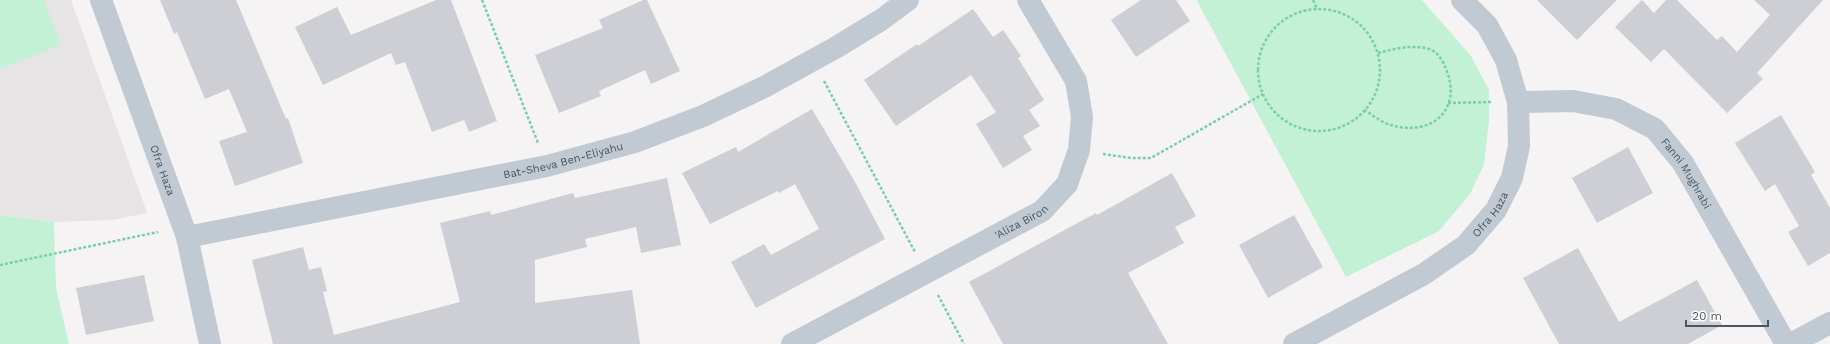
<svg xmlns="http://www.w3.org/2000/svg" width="1830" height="344" font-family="'Work Sans',sans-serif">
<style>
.education{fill:#e6e4e5}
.green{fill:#c3f1d5}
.building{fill:#cdcfd5}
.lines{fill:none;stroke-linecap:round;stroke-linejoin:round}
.path{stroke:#7ad0a6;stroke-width:2.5;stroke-dasharray:3 2;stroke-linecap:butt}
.minor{stroke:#c1cad2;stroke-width:22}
.labels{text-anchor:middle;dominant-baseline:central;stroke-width:3;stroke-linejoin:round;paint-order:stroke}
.street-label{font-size:11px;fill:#4a5661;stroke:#fff}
</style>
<rect width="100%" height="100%" fill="#f5f3f3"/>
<path class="education" d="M0,0H71L147,213L112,220L54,222L0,215Z"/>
<path class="green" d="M0,0H44L61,45L0,69Z
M1198,0H1422L1471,56L1489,90V120L1484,164L1470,194L1439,231L1346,277L1197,1Z
M0,215L54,222L56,288L69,344H0Z"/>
<path class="building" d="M160,0H236L286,119L288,118L303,163L235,186L219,141L247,132L229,89L205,99L177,32L174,34Z
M436,0H451L497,121L469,132L464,120L432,132L405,62L396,65L391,53L323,85L295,27L337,7L351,35Z
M643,0H647L680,71L651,84L645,70L599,91L601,96L559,113L535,55L603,28L599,20Z
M1141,0H1176L1190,21L1136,57L1111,20Z
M1537,0H1617L1577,40Z
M1642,0L1654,13L1666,0H1677L1717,40L1722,36L1737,52L1770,15L1754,0H1823L1757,73L1763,79L1727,113L1664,49L1651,62L1615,27Z
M973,9L993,37L1003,30L1021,56L1018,58L1044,100L1029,110L1040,126L1023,136L1032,150L1003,168L976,124L996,112L971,75L896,126L864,80L917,44L918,46Z
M812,109L855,182L885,239L756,308L731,262L764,244L771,255L819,229L795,184L779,193L778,191L710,224L682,173L736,147L738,152Z
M1781,115L1815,172L1811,175L1830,208V253L1808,266L1788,232L1799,226L1775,184L1765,191L1735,143Z
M1628,147L1653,193L1597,223L1572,178Z
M1172,173L1196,216L1175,227L1184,243L1128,273L1168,344H1003L969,282L1096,213L1097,215Z
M667,178L681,245L641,253L636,227L585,239L587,247L535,260V303L632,290L640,344H273L252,260L303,247L309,270L321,267L327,291L323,292L334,335L460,302L440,223L490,211L491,215L573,193L575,198Z
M1294,215L1323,267L1268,298L1239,245Z
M1578,248L1619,322L1697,280L1722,325L1688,344H1559L1523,278Z
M144,275L154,321L86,335L76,288Z"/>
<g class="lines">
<path class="path" d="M482,0L538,143
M1313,0L1317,9
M1258 70a61 61 0 1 1 122 0a61 61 0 1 1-122 0Z
M824,81L915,252
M1448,103L1492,102
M1364,110C1373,115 1382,123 1391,125C1431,137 1463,110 1446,69C1443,61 1438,52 1429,49C1412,44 1394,49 1378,53
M1103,154L1131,158H1151L1263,94
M0,265L158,232
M938,295L964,344"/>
<g class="minor">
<path id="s1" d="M101,0L187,237L210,344"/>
<path id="s2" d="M1518,102L1573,101L1616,109L1655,129L1683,163L1786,344"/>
<path id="s3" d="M187,237L547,166L635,142L703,116L764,87L835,48L881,20L908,0"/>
<path id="s4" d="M792,344L1042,211L1067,184L1079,150L1082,117L1076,81L1028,0"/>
<path id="s5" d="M1294,344L1424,274L1466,245L1496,210L1512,178L1519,146L1518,102L1506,60L1487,25L1462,0"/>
<path d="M1791,344L1830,323"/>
</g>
</g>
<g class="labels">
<g class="street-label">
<text stroke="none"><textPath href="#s3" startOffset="384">Bat-Sheva Ben-Eliyahu</textPath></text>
<text stroke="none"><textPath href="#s1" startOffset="181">Ofra Haza</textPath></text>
<text stroke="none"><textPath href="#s2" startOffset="197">Fanni Mughrabi</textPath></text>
<text stroke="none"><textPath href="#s5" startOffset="238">Ofra Haza</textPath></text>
<text stroke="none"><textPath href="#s4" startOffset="260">'Aliza Biron</textPath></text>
</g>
</g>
<path d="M1686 320v6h82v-6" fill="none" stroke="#4a5661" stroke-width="2"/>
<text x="1692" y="320" font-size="12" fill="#4a5661" stroke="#ffffff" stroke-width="3" paint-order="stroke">20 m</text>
</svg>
